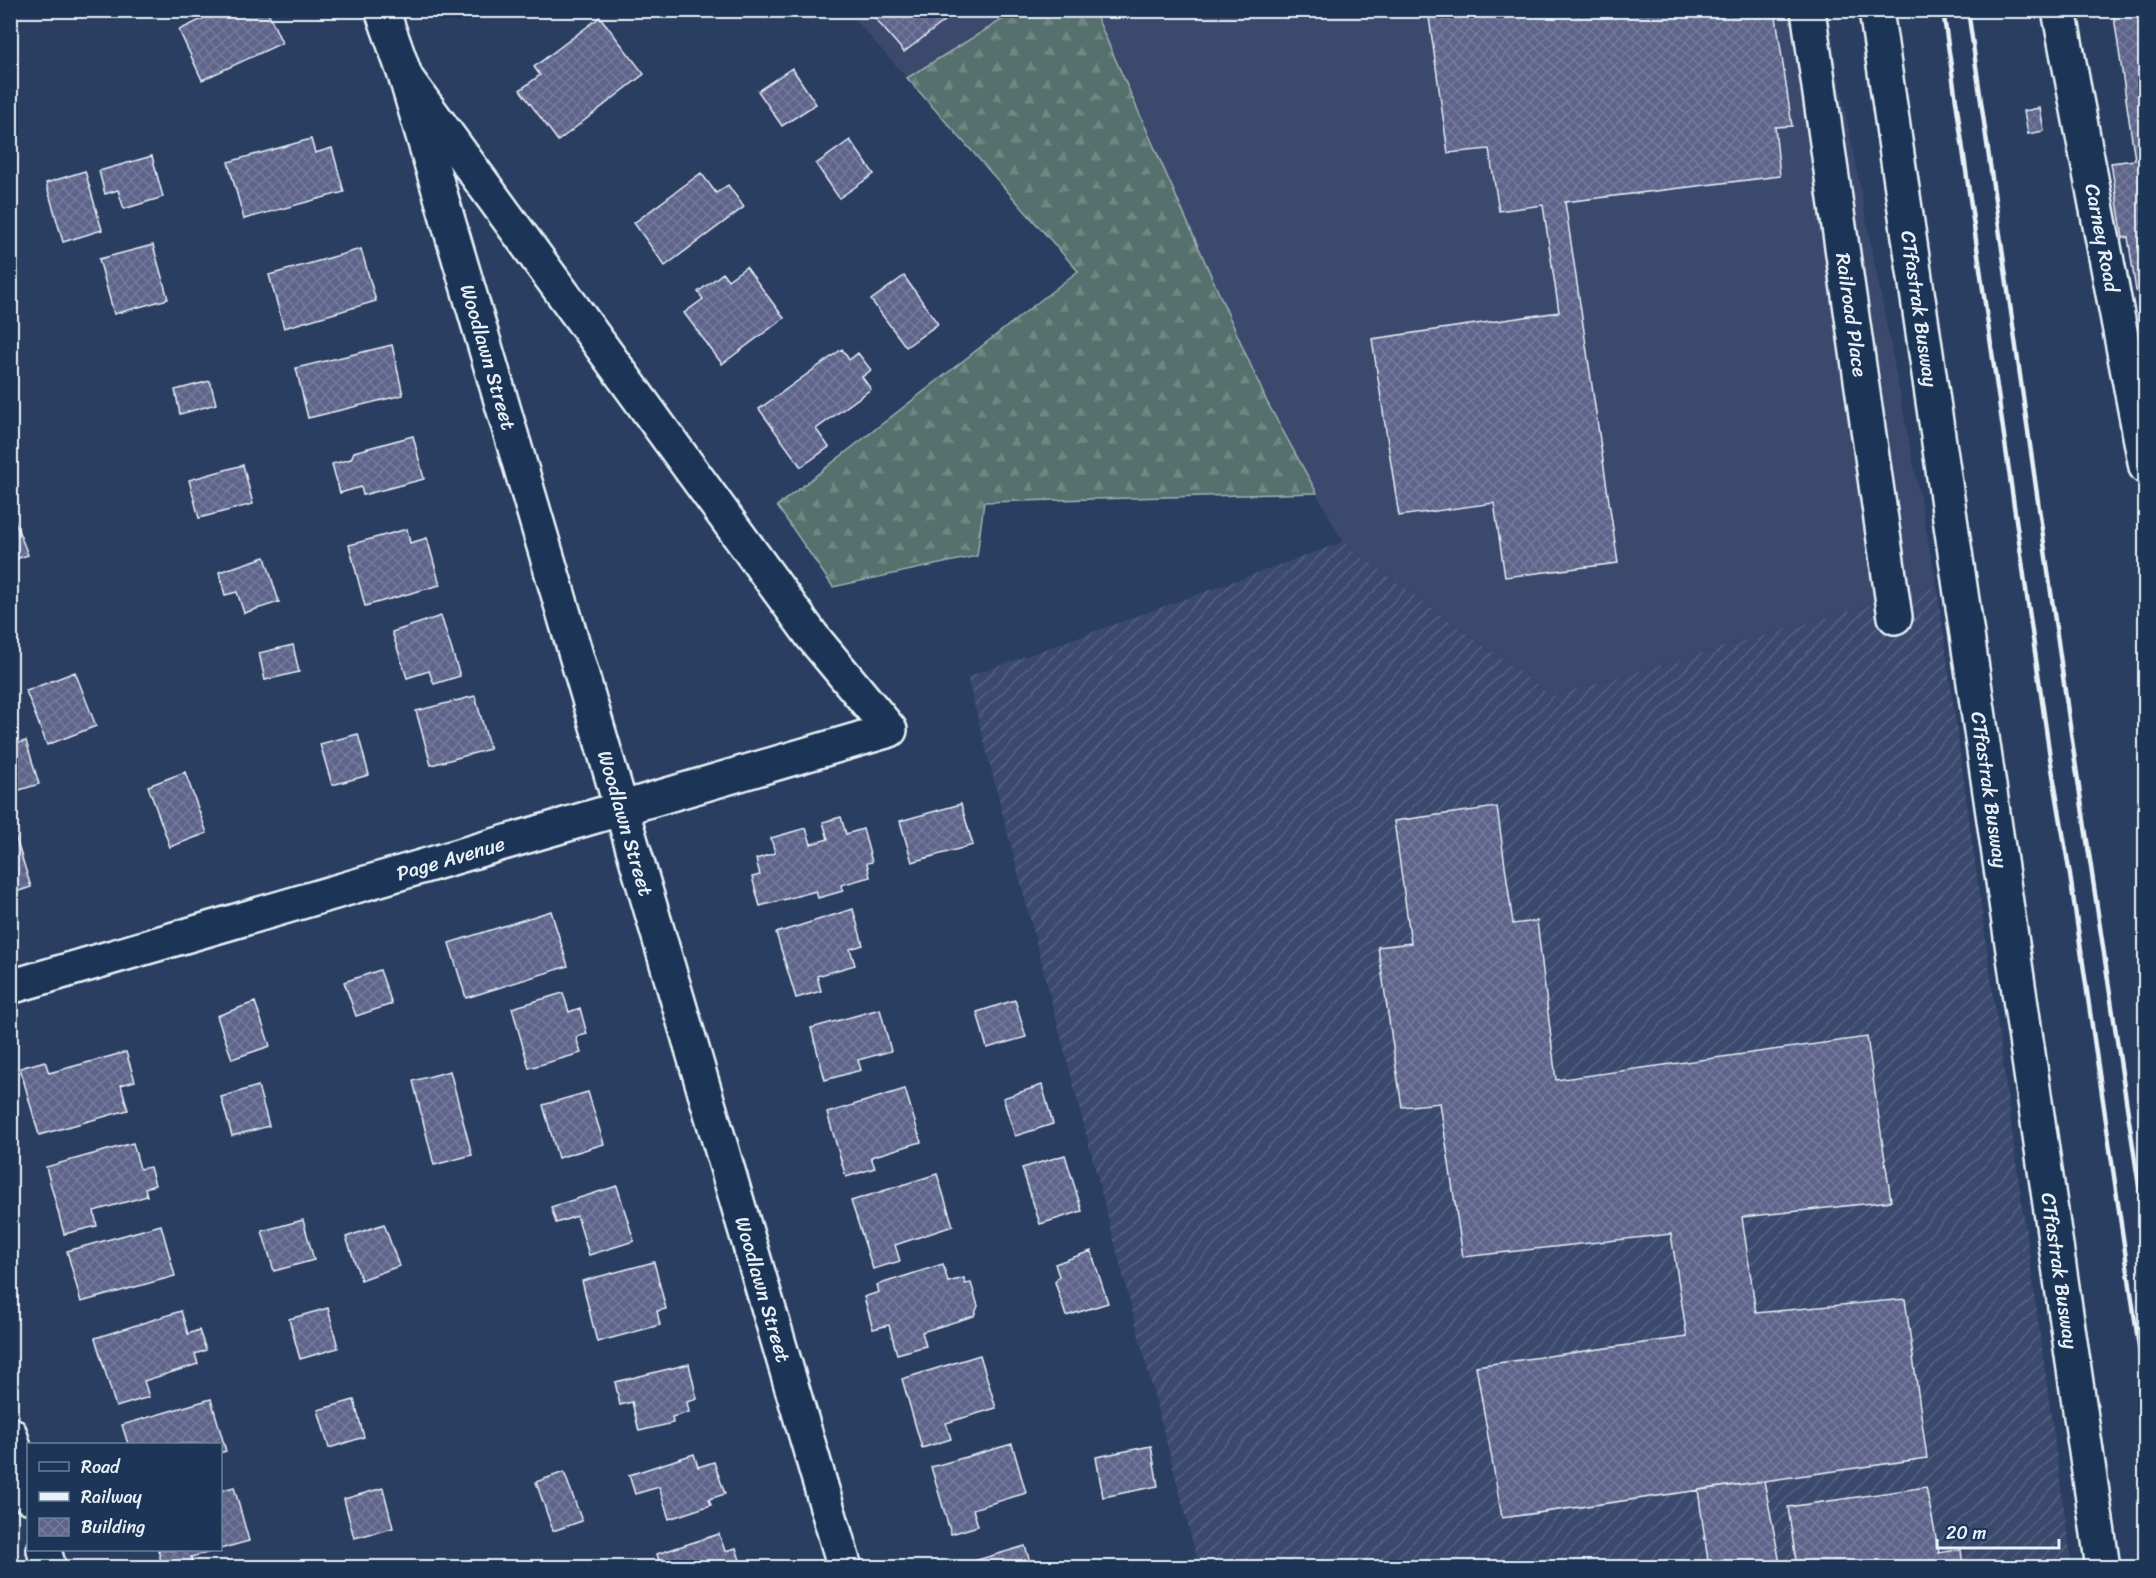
<svg xmlns="http://www.w3.org/2000/svg" width="2156" height="1578" font-family="Sriracha,sans-serif">
<style>
.built{fill:#3a496d}
.industrial{fill:url(#industrial-furrows)}
.forest{fill:url(#forest-firs);stroke:#a0b1b2;stroke-width:1.5}
.building{fill:url(#building-cross-hatch);stroke:#e8f1f8;stroke-width:1.5}
.lines{fill:none;stroke-linecap:round;stroke-linejoin:round}
.minor-casing{stroke:#e8f1f8;stroke-width:38}
.minor{stroke:#1d3557;stroke-width:33}
.rail{stroke:#e8f1f8;stroke-width:4.5}
.labels{text-anchor:middle;dominant-baseline:central;stroke-width:6;stroke-linejoin:round;paint-order:stroke}
.street-label{font-size:20px;fill:#e8f1f8;stroke:#1d3557}
</style>
<defs>
<pattern id="industrial-furrows" width="10" height="10" patternUnits="userSpaceOnUse" patternTransform="scale(1.5)"><rect width="10" height="10" fill="#3a496d"/><path d="M-1 1l2-2M0 10L10 0M9 11l2-2" fill="none" stroke="#566483"/></pattern>
<pattern id="forest-firs" width="22" height="20" patternUnits="userSpaceOnUse" patternTransform="scale(1.5)"><rect width="22" height="20" fill="#57716d"/><path d="M5 1l3.5 6h-7zM16 11l3.5 6h-7z" fill="#6f8683"/></pattern>
<pattern id="building-cross-hatch" width="8" height="8" patternUnits="userSpaceOnUse" patternTransform="scale(1.5)"><rect width="8" height="8" fill="#5e648a"/><path d="M0 0l8 8M0 8l8-8" fill="none" stroke="#757b9b"/></pattern>
</defs>
<rect width="100%" height="100%" fill="#2a3e61"/>
<filter id="ink" filterUnits="userSpaceOnUse"><feTurbulence type="fractalNoise" baseFrequency=".0167" numOctaves="2"/><feDisplacementMap in="SourceGraphic" scale="12" xChannelSelector="R" yChannelSelector="G"/><feConvolveMatrix kernelMatrix="1 2 1 2 8 2 1 2 1" color-interpolation-filters="sRGB"/></filter>
<g filter="url(#ink)">
<path class="built" d="M847,11H1016L907,78Z
M1094,11H1826L1937,586L1552,696L1343,542L1267,402Z"/>
<path class="industrial" d="M1343,542L1552,696L1937,586L2072,1567H1199L967,677Z"/>
<path class="forest" d="M1016,11H1094L1267,402L1317,493L984,502L977,556L833,587L777,506L1078,271L907,78Z"/>
<path class="building" d="M221,10H267L282,43L202,80L179,30Z
M868,10H959L904,52Z
M1428,10H1775L1792,126L1775,127L1780,176L1565,202L1618,563L1505,577L1494,503L1399,516L1372,339L1559,312L1543,205L1499,211L1489,149L1448,153Z
M2113,10H2146V290L2136,291L2128,237L2123,238L2111,163L2135,160Z
M600,17L644,74L558,141L520,90L540,75L534,67Z
M792,68L816,104L782,126L758,91Z
M2040,108L2044,131L2028,134L2024,111Z
M311,139L315,153L332,148L344,192L244,219L228,162Z
M850,140L874,174L839,198L816,164Z
M152,156L163,197L124,209L118,190L105,194L99,171Z
M85,171L102,230L63,242L46,183Z
M701,173L716,193L728,185L744,207L665,266L634,223Z
M153,245L168,299L114,314L99,259Z
M361,249L376,301L284,328L269,275Z
M746,267L784,318L722,364L684,313L703,299L698,292L723,273L728,280Z
M904,276L938,324L906,347L871,300Z
M392,345L403,395L308,418L296,368Z
M842,349L849,360L858,353L871,370L862,377L871,389L816,429L829,447L801,467L759,409Z
M210,381L216,404L180,414L175,390Z
M413,436L424,479L363,495L361,487L340,493L332,464L351,459L354,452Z
M243,465L253,504L199,518L189,480Z
M10,509L28,555L10,561Z
M407,529L410,543L427,538L440,585L365,606L349,545Z
M265,557L279,602L244,613L237,592L225,595L219,572Z
M441,616L460,676L434,684L429,671L407,678L392,632Z
M293,645L299,672L265,680L259,653Z
M75,672L96,726L47,745L26,691Z
M475,696L490,749L431,765L416,711Z
M358,734L369,775L332,785L320,744Z
M26,741L39,784L10,793V745Z
M185,772L207,833L170,847L148,786Z
M961,804L973,845L912,862L900,821Z
M1497,807L1513,924L1537,921L1556,1080L1867,1037L1891,1201L1742,1217L1756,1313L1905,1299L1927,1458L1502,1518L1476,1366L1687,1337L1671,1234L1463,1257L1440,1103L1402,1107L1378,947L1411,943L1394,821Z
M841,817L846,834L863,829L872,862L867,863L870,877L841,885L843,891L818,898L816,891L760,906L752,877L760,875L756,859L775,853L771,838L806,828L811,844L828,839L823,822Z
M14,832L31,887L10,894V833Z
M853,909L863,945L850,949L855,965L817,976L821,991L796,998L776,933Z
M551,911L568,966L466,998L449,943Z
M380,970L392,1004L356,1016L344,982Z
M563,993L569,1012L580,1008L587,1034L576,1037L581,1053L529,1068L512,1008Z
M1015,1000L1026,1037L987,1048L977,1012Z
M255,1002L270,1046L232,1059L217,1016Z
M880,1009L891,1051L858,1060L861,1070L825,1080L811,1028Z
M126,1052L135,1081L121,1085L128,1110L39,1135L20,1068L45,1061L49,1073Z
M450,1071L472,1155L434,1165L413,1081Z
M1042,1085L1053,1124L1015,1136L1003,1098Z
M258,1086L269,1126L232,1136L221,1097Z
M905,1089L921,1142L871,1157L875,1168L846,1177L827,1113Z
M588,1092L604,1144L558,1158L543,1105Z
M133,1143L140,1169L150,1167L155,1185L145,1188L147,1196L94,1211L97,1226L64,1234L46,1167Z
M1065,1155L1082,1211L1040,1224L1022,1168Z
M937,1174L953,1226L895,1245L900,1261L873,1269L851,1201Z
M617,1186L634,1241L589,1255L577,1216L556,1223L551,1207Z
M303,1220L314,1260L274,1271L262,1231Z
M384,1224L399,1266L361,1280L346,1237Z
M161,1225L175,1276L81,1302L67,1251Z
M1091,1251L1108,1303L1066,1316L1055,1282L1059,1276L1055,1264Z
M654,1262L666,1309L657,1311L660,1325L597,1342L582,1281Z
M943,1264L948,1282L964,1278L965,1284L971,1283L978,1306L974,1316L922,1332L926,1346L897,1354L889,1325L873,1329L864,1297L879,1292L877,1285Z
M328,1308L338,1348L300,1359L289,1319Z
M181,1311L188,1334L199,1330L206,1350L195,1354L198,1364L144,1381L149,1397L116,1407L95,1338Z
M980,1355L996,1408L946,1423L951,1439L922,1448L902,1379Z
M689,1364L697,1399L687,1402L689,1412L672,1417L673,1423L639,1431L632,1402L620,1405L615,1382Z
M211,1399L226,1451L220,1453V1444H128L122,1425Z
M354,1400L364,1437L329,1448L318,1410Z
M1012,1444L1026,1493L973,1509L978,1526L951,1534L931,1467Z
M1151,1446L1158,1486L1103,1497L1096,1457Z
M694,1454L698,1467L714,1462L725,1494L709,1499L711,1505L669,1519L659,1487L635,1494L629,1475Z
M564,1472L582,1521L553,1531L536,1482Z
M1764,1481L1781,1568H1709L1698,1490Z
M234,1487L249,1541L220,1549V1491Z
M1926,1487L1939,1553L1961,1549L1963,1568H1797L1788,1507Z
M383,1488L393,1528L354,1538L344,1499Z
M719,1534L725,1551L736,1548L741,1563L729,1568H666L663,1559L659,1561L657,1554Z
M1025,1546L1032,1568H960V1565Z
M158,1550H219L191,1557L194,1568H163Z"/>
<g class="lines">
<defs>
<g id="minor">
<path id="s1" d="M382,10L406,78L845,1568"/>
<path id="s2" d="M1808,10L1895,617"/>
<path id="s3" d="M1876,10L2103,1568"/>
<path id="s4" d="M2059,10L2146,467"/>
<path id="s5" d="M10,987L890,730L812,636L406,78"/>
<path d="M10,1434L28,1496"/>
<path d="M44,1550L49,1568"/>
</g>
</defs>
<use href="#minor" class="minor-casing"/>
<use href="#minor" class="minor"/>
<path class="rail" d="M1943,10L2050,757L2070,875L2146,1395
M1968,10L2074,754L2146,1233"/>
</g>
</g>
<g class="labels">
<g class="street-label">
<text stroke="none"><textPath href="#s4" startOffset="232">Carney Road</textPath></text>
<text stroke="none"><textPath href="#s3" startOffset="302">CTfastrak Busway</textPath></text>
<text stroke="none"><textPath href="#s2" startOffset="308">Railroad Place</textPath></text>
<text stroke="none"><textPath href="#s1" startOffset="363">Woodlawn Street</textPath></text>
<text stroke="none"><textPath href="#s3" startOffset="788">CTfastrak Busway</textPath></text>
<text stroke="none"><textPath href="#s1" startOffset="849">Woodlawn Street</textPath></text>
<text stroke="none"><textPath href="#s5" startOffset="459">Page Avenue</textPath></text>
<text stroke="none"><textPath href="#s3" startOffset="1274">CTfastrak Busway</textPath></text>
<text stroke="none"><textPath href="#s1" startOffset="1335">Woodlawn Street</textPath></text>
</g>
</g>
<rect width="2156" height="1578" fill="none" stroke="#1d3557" stroke-width="36"/>
<rect x="18" y="18" width="2120" height="1542" fill="none" stroke="#e8f1f8" stroke-width="2" filter="url(#ink)"/>
<rect x="27" y="1443" width="195" height="108" fill="#1d3557" stroke="#6e8097" stroke-width="1.5"/>
<rect x="39" y="1462" width="30" height="9" fill="#1d3557" stroke="#6e8097" stroke-width="1.5"/>
<text x="81" y="1473" font-size="18" fill="#e8f1f8">Road</text>
<rect x="39" y="1492" width="30" height="9" fill="#e8f1f8" stroke="#6e8097" stroke-width="1.5"/>
<text x="81" y="1503" font-size="18" fill="#e8f1f8">Railway</text>
<rect x="39" y="1518" width="30" height="18" fill="url(#building-cross-hatch)" stroke="#6e8097" stroke-width="1.5"/>
<text x="81" y="1533" font-size="18" fill="#e8f1f8">Building</text>
<path d="M1937 1539v9h122v-9" fill="none" stroke="#e8f1f8" stroke-width="3"/>
<text x="1946" y="1539" font-size="18" fill="#e8f1f8" stroke="#1d3557" stroke-width="4.5" paint-order="stroke">20 m</text>
</svg>
